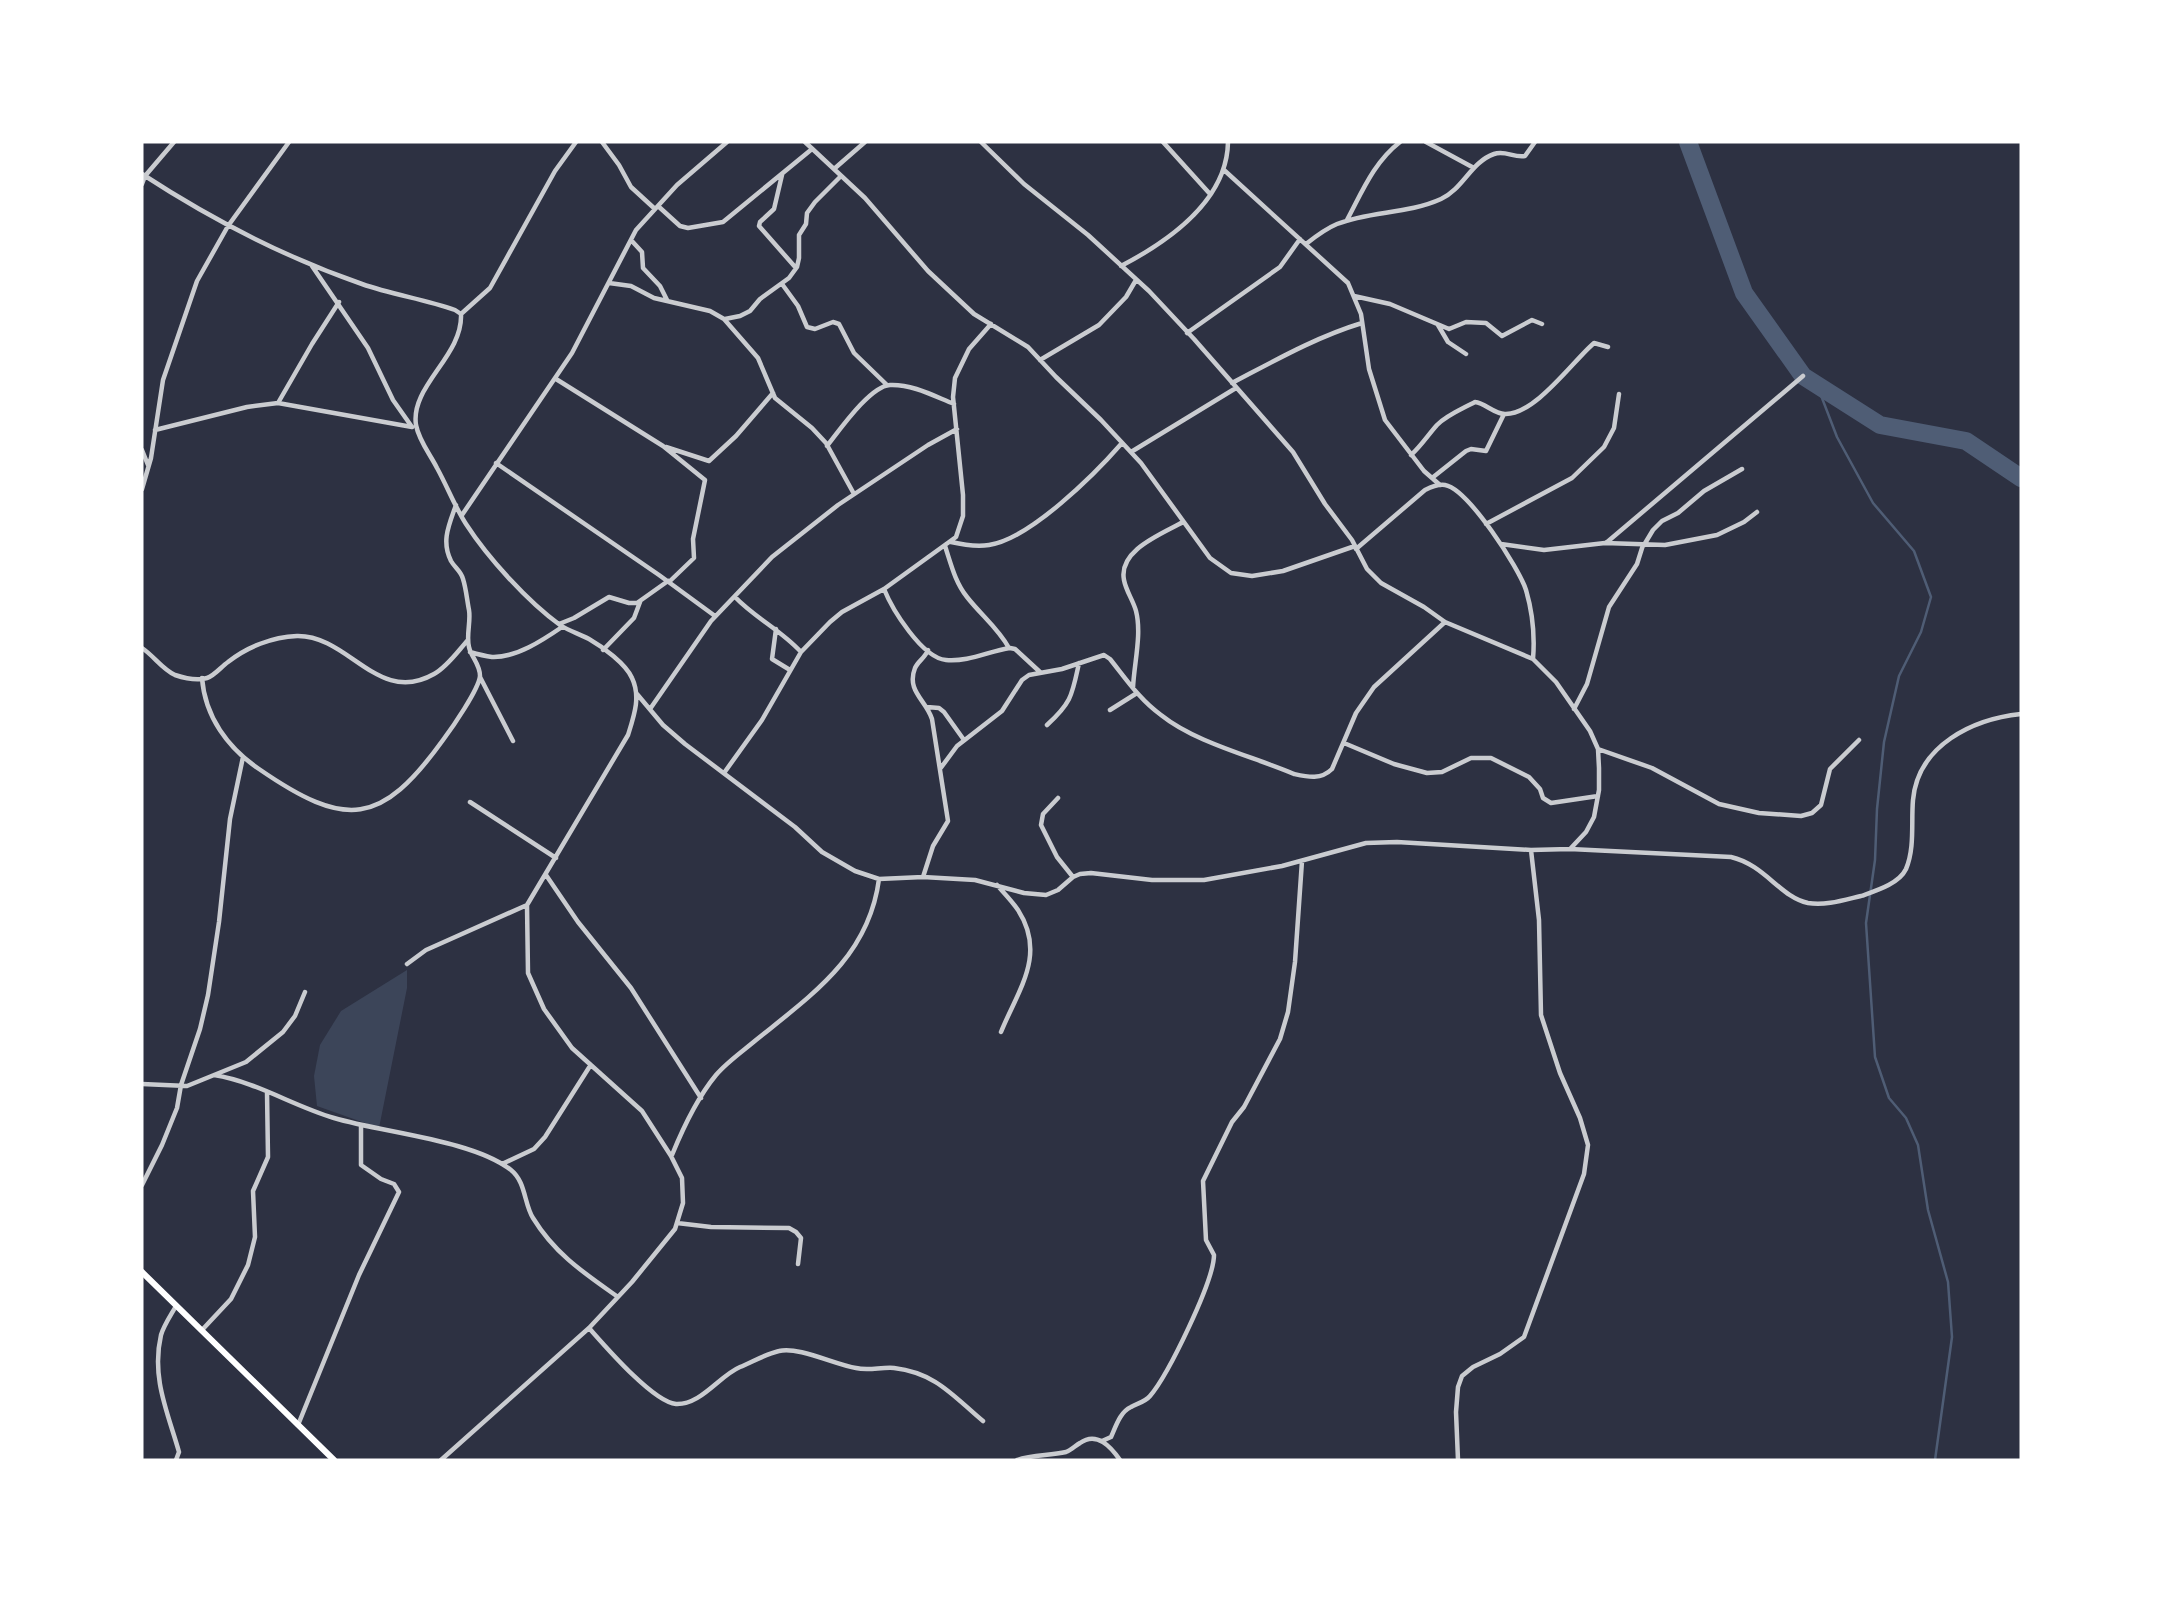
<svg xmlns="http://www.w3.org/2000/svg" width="2163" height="1602" font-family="'Fira Sans',sans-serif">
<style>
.green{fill:#3c4559}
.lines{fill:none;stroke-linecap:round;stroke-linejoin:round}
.stream{stroke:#4f5d75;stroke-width:2.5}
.river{stroke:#4f5d75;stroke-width:18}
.minor{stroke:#caccd0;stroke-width:4.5}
.secondary{stroke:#fff;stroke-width:6}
</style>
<rect width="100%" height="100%" fill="#2d3142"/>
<path class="green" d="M407,970V988L379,1128L317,1106L314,1076L320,1045L341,1011Z"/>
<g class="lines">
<path class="stream" d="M1817,385L1837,437L1873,503L1914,551L1931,597L1921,632L1899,676L1884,742L1877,809L1875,860L1866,923L1875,1057L1889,1098L1906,1118L1918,1145L1928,1210L1948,1282L1952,1337L1935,1460"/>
<path class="river" d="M1688,142L1744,293L1803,376L1880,425L1966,441L2021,478"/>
<path class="minor" d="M602,142L619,165L631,187L655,209
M805,142L865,198L928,271L974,314L1028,347L1056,377L1101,420L1141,463L1210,558L1231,573L1252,576L1283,571L1355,546
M981,142L1024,184L1088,235L1149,291L1194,339L1293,452L1325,504L1352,540L1367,569L1381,583L1424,607L1445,622L1533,659L1556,682L1590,731L1598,749L1599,768V790L1594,817L1586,832L1571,848
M1163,142L1210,194
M1426,142L1474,168
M834,169L865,142
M1224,170L1348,283L1361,314L1369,369L1385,420L1424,471L1440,485
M142,174C211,219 284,257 362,284C393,295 425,299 455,310L461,314C463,356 410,386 416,425C419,441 430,454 437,468C447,486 455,507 466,524C488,558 528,602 560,625C569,631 580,634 589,639C603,647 626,664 632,678C641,697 634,716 628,735L527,905L528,973L544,1009L572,1048L642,1111L671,1156L682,1178L683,1203L675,1229L632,1282L589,1328L441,1460
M782,175L774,209L760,222L759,226L796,268
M142,184L145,176L174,142
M658,206L680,226L688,228L723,222L812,149
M1347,220C1362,192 1374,162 1400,142
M631,240L642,252L643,268L660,286L667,300
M1306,244C1316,236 1325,229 1337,224C1370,211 1408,214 1441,199C1463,189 1471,162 1494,154C1505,150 1514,158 1525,156L1535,142
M312,266L368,348L393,400L412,427
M1121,266C1169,241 1227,201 1228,142
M609,283L631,286L654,298L710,311L724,319L758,358L775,398L812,428L826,443L854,494
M782,284L798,306L807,327L815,329L833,322L839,324L854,353L887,385
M1354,296L1390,304L1449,329L1466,322L1486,323L1502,336L1532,320L1542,324
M461,314L490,288L555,171L576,142
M725,319L740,316L750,311L760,299L789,278L797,267L799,258V235L806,224L807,213L815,202L841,176
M1438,325L1448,342L1466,354
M1187,333L1280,267L1300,239
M1040,360L1099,325L1126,297L1136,280
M556,379L663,446L705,480L693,539L694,558L669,582
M1232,383C1274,361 1316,337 1362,323
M278,403L312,344L339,302
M155,430L247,407L278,403L412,427
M827,446C839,431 870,386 890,385C912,384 934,396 954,404
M666,447L709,461L736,436L773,393
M142,450L148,465
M1131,452L1236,388
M1411,455C1421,446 1428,435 1437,425C1447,415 1462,409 1475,402C1485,403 1494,414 1505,414C1535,415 1573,361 1594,343L1608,347
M496,463L659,575L715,616
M1432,478L1466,451L1471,449L1486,451L1504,414
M142,489L151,458L163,380L197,281L228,226L289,142
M462,515L572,353L636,230L677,185L727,142
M1486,524L1572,478L1604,447L1614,428L1619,394
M951,542C964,545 975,547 989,545C1030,539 1095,474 1122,443
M1606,543L1803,376
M1501,544L1544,550L1605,543L1665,545L1717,535L1744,522L1757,512
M1644,545L1653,530L1662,521L1678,513L1704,491L1742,469
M945,546C951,564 955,582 967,597C981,615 998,628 1009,648
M1356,549L1425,490C1431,487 1438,484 1445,485C1468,489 1519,568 1526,590C1533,614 1535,635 1533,659
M884,589C892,609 922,658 946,660C969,662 989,651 1010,648L1015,649L1040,672
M735,597C755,618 781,630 801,652
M559,624L574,618L609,597L629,603H637L668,581
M776,629L772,659L790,670
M142,648C154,656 162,669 175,675C184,678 197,681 207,678C214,676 221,667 228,662C247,647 272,637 297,636C349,635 378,706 434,674C447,667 458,651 468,640
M603,650L634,618L640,602
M470,652C477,654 485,656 492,657C516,658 543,640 562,627
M480,677L513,741
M202,678C205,717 228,748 259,769C346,829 381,826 443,740C452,728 479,689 480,676C480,664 471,657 469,647C466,635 471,622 469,610C467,600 466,588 463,579C461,571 455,568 451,561C441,541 449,525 456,505
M1133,688C1134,664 1142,634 1136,611C1133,600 1126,591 1124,580C1118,550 1162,534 1183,522
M637,694L663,725L685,744L795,827L822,852L855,871L879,879L923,877L975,880L1024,893L1046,895L1058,890L1073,877L1080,874L1091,873L1152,880H1204L1282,866L1366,843L1397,842L1531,850L1570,849L1731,857C1765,865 1780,897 1808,903C1825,906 1844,900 1861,896C1875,891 1899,884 1906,869C1915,848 1911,822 1913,800C1918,745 1973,719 2021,714
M927,707L939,708L944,712L964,740
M650,709L711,621L772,557L838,505L928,445L957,429
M1574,709L1587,684L1609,607L1637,564L1643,545
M1110,710L1137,693
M1047,725C1072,702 1072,695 1079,663
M1344,743L1394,764L1427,773L1442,772L1471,758H1491L1529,777L1540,789L1543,798L1551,803L1598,796
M1598,749L1652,768L1719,804L1759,813L1801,816L1812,813L1821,805L1830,769L1859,740
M940,769L957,746L1002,711L1022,680L1029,675L1062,669L1104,655L1110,659C1126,679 1140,700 1161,715C1196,743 1252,756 1294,774C1308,777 1321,780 1332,769L1356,713L1374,687L1445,622
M724,773L762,720L801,652L830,622L842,612L884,589L956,537L963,516V495L953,397L955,378L969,349L991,324
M1058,798L1043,814L1041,825L1057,857L1073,877
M470,802L556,858
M546,875L578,922L631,988L701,1098
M923,877L933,846L948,821L932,719C926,700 906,691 915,668C918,661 925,658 928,650
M997,885C1004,893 1012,901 1018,910C1047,955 1018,990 1001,1032
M407,964L426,950L527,905
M214,1075C257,1082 293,1106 334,1118C384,1133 473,1140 511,1170C526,1182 524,1204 533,1218C555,1254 584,1273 618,1297
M142,1084L187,1086L246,1062L283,1032L295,1016L305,992
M672,1155C683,1128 697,1098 716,1075C727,1062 743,1051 756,1040C813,994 869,956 879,879
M502,1164L534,1149L545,1137L590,1066
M142,1185L162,1145L177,1108L181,1085L200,1029L208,995L219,922L230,819L243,757
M677,1223L711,1227L789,1228L796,1232L801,1238L798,1264
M589,1328C605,1346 653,1402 676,1404C701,1405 719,1376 740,1367C752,1362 766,1354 779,1351C798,1346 836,1365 856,1368C868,1371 881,1367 894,1368C936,1373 953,1396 983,1421
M202,1330L231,1299L248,1265L255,1237L253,1191L268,1157L267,1092
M298,1425L359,1275L399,1192L394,1184L381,1179L361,1165V1125
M1102,1441L1111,1437C1116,1426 1120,1412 1131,1407C1138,1403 1145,1402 1150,1396C1168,1375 1214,1281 1214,1255L1206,1240L1203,1181L1232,1122L1244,1107L1280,1039L1288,1012L1295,962L1302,861
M176,1460L179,1452C168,1413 151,1378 161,1335C164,1325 171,1315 176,1306
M1017,1460C1033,1454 1049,1456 1066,1452C1071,1450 1075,1446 1080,1443C1097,1431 1111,1447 1120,1460
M1458,1460L1456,1412L1458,1387L1462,1376L1473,1367L1500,1354L1524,1337L1584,1174L1588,1145L1580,1118L1560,1073L1541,1015L1539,920L1531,850"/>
<path class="secondary" d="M142,1272L334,1460"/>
</g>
<rect width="2163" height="1602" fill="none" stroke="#ffffff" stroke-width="287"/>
</svg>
